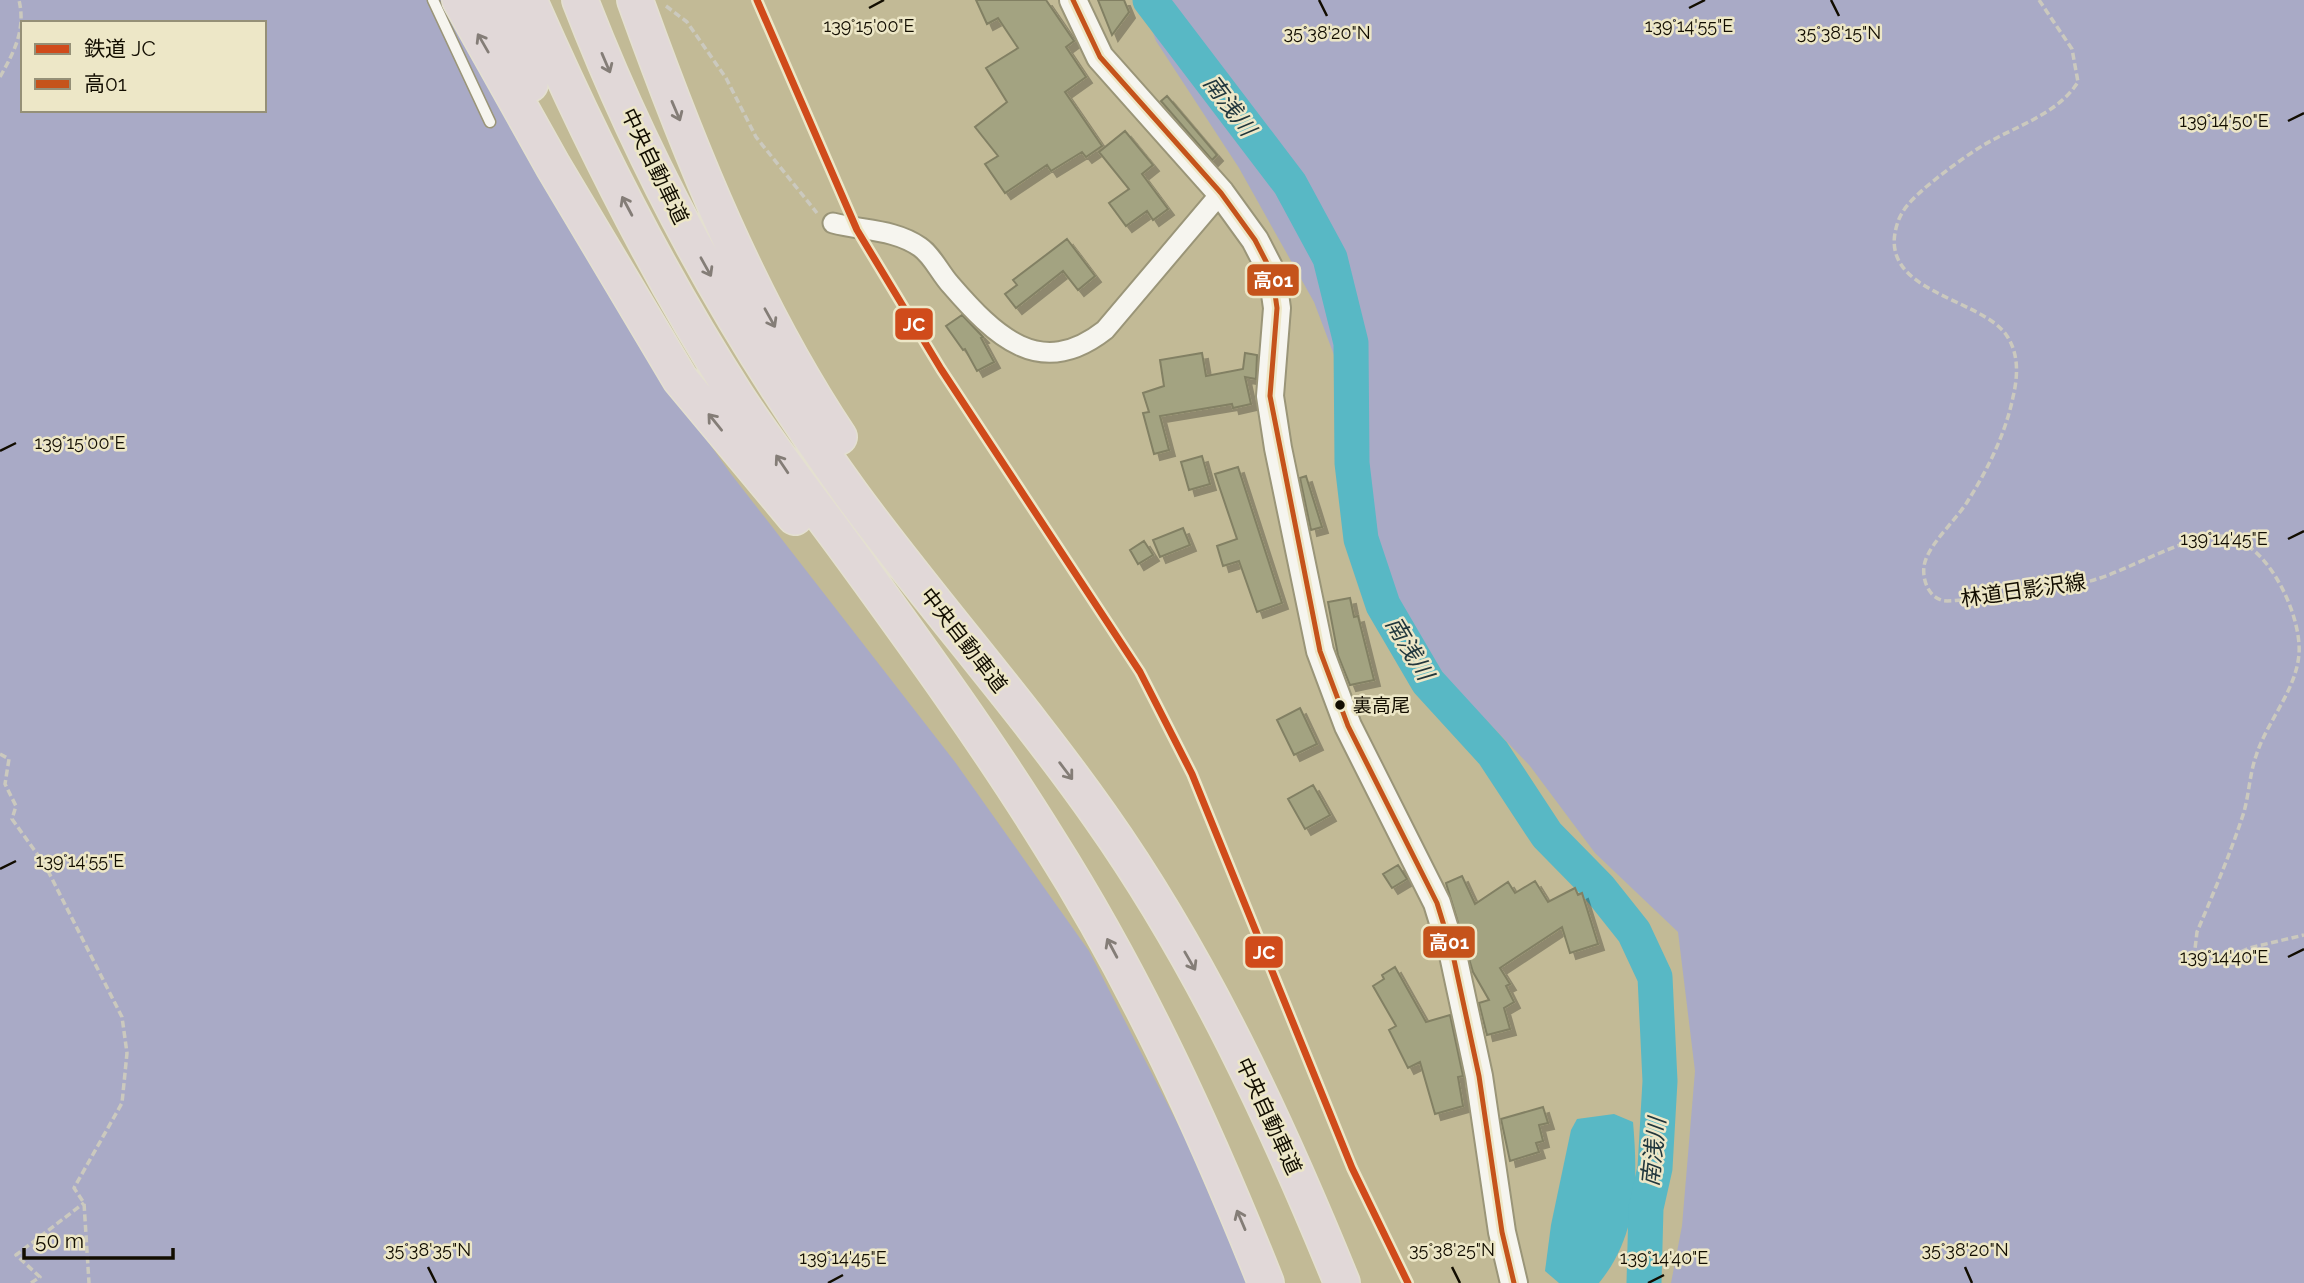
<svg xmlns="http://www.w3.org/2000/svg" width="2304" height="1283" font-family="Raleway,'Noto Sans JP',sans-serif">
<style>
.green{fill:#a9aac6;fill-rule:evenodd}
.water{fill:#58b8c5}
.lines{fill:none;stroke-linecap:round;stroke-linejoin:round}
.river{stroke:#58b8c5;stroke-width:35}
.building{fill:#a3a381;stroke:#828064;stroke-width:2;filter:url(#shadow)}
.lane-casing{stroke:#9a9578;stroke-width:13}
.street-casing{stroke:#9a9578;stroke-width:23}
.secondary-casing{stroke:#9a9578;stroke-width:30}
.highway-casing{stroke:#e4e0d0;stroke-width:38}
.path{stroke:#cbc9be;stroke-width:3.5;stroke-dasharray:7 3.5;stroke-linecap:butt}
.lane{stroke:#f6f5ef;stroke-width:10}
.street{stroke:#f6f5ef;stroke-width:19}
.secondary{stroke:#f6f5ef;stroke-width:26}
.highway{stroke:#e1d8d8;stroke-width:35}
.bus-1-casing{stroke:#ede7c7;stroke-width:10}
.bus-1{stroke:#c5531b;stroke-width:5}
.rail-1-casing{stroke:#ede7c7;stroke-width:12}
.rail-1{stroke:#d04b1b;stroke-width:7}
.oneway{stroke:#847d77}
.ticks{fill:none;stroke:#120d00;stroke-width:2.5}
.bus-dot{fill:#120d00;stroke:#ede7c7;stroke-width:2.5}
.labels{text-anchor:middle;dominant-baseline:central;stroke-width:5;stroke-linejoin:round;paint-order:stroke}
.bus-label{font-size:19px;fill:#120d00;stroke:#ede7c7;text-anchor:start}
.street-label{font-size:21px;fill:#120d00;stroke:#ede7c7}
.water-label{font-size:23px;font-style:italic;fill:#21373d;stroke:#ede7c7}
.ticks-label{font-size:18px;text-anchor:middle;fill:#120d00;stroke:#ede7c7;stroke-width:5;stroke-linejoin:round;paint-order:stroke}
.line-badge{stroke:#ede7c7;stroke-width:2.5}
.badge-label{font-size:19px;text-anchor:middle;font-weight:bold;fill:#fff}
</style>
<defs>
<filter id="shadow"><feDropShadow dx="6" dy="6" stdDeviation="0" flood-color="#0004"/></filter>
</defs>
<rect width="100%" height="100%" fill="#c2ba96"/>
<path class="green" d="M0,0H444L652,363L731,474L955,762L1089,951L1185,1138L1247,1283H0ZM23,23H264V110H23Z
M1141,0H2304V1283H1671L1682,1226L1695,1071L1678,932L1595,853L1530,766L1445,677L1376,562L1365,437L1314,302L1239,168L1156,41Z"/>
<path class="water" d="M1614,1114L1633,1122C1638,1180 1638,1235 1599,1283H1559L1545,1271L1551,1225L1571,1130L1577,1119Z"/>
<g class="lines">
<path class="river" d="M1150,0L1290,184L1330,258L1351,343L1352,463L1361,539L1383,605L1428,682L1493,753L1547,835L1599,888L1634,932L1655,977L1660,1081L1655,1168L1646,1208L1644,1283"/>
</g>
<path class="building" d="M976,0H1046L1074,41L1066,47L1086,77L1065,92L1102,146L1086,157L1082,152L1051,171L1047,165L1005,193L985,164L998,156L975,127L1007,102L986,68L1018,48L998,18L987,24Z
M1098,0H1124L1129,12L1112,35Z
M1167,96L1217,155L1212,160L1161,101Z
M1125,131L1153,165L1142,174L1168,209L1153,220L1147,211L1126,226L1109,203L1129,189L1099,152Z
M1067,239L1095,276L1078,290L1063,271L1016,308L1005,294L1017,285L1013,280Z
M962,315L983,337L981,338L994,362L977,371L965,349L963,350L946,326Z
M1202,353L1206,376L1243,369L1245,353L1257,355L1256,379L1245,377L1251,404L1233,408L1232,404L1160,416L1169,450L1154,454L1143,413L1149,412L1143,393L1164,386L1160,360Z
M1202,456L1210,484L1189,490L1181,462Z
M1238,467L1282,603L1257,612L1239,561L1223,566L1217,546L1237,539L1215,474Z
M1306,476L1322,527L1311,530L1300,478Z
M1183,528L1190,545L1160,557L1153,540Z
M1144,541L1153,555L1138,564L1130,550Z
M1350,598L1354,617L1358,616L1374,680L1350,685L1338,655L1328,602Z
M1300,708L1317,744L1294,755L1277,720Z
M1313,785L1330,815L1305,829L1288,799Z
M1398,865L1407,879L1392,888L1383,874Z
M1462,876L1475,904L1508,882L1515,893L1535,881L1548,902L1575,888L1578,895L1582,893L1598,944L1570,953L1562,927L1500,968L1510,984L1506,986L1514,1002L1504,1008L1510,1029L1487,1035L1479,1003L1489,1000L1473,972L1446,883Z
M1395,967L1426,1022L1450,1015L1463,1076L1458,1077L1463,1106L1435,1114L1420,1062L1408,1068L1389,1030L1396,1026L1373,986L1384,979L1382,975Z
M1543,1107L1548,1123L1539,1125L1543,1141L1536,1143L1539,1152L1510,1161L1501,1119Z"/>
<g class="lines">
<defs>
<path id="lane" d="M433,0L490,122"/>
<path id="street" d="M833,223C863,231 894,229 920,247C932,255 940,273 950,284C995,336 1040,381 1105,330L1221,193"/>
<path id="secondary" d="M1073,0L1100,57L1221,193L1255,240L1272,273L1277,308L1270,396L1278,448L1320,651L1348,726L1437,903L1453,955L1479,1076L1502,1232L1514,1283"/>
<path id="highway" d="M460,0L553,166L680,379L795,517
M493,0L530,84
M529,0C589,137 655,270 736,396C773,453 815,505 854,559C921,651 989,745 1049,842C1137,981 1205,1130 1266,1283
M580,0C648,176 740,341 851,494C931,603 1022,705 1100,816C1201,959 1276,1121 1342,1283
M635,0C689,150 750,303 839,437"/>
</defs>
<use href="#lane" class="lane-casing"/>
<use href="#street" class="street-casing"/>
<use href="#secondary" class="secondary-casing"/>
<use href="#highway" class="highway-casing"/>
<path class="path" d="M2039,0L2072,49L2078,82C2057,115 2015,126 1982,146C1963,158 1944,172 1926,187C1916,196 1905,205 1899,219C1870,293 1981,296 2007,336C2019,354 2018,376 2013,397C2006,432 1988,469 1969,499C1958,518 1933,540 1926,559C1920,573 1926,595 1941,600C1946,602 1956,600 1962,600C2005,594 2052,592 2094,580C2128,570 2186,536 2219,536C2265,535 2302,614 2299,654C2296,691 2267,721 2256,756C2249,776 2249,798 2242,818C2229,857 2213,894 2197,932L2195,949L2205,962H2220L2249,948L2304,935
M666,6L687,22L726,78L756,137L817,213
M0,77C14,52 26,30 19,0
M0,754L9,759L5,784L16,806L12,819L45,865L122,1017L127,1053L122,1103L74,1188L84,1203L89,1283
M31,1283L40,1277L16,1255L84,1203"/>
<use href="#lane" class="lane"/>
<use href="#street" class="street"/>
<use href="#secondary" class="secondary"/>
<use href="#highway" class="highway"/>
<defs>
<path id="bus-1" d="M1073,0L1100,57L1221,193L1255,240L1272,273L1277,308L1270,396L1320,651L1348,726L1437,903L1453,955L1479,1076L1502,1232L1514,1283"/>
</defs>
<use href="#bus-1" class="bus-1-casing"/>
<use href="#bus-1" class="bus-1"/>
<defs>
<path id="rail-1" d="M757,0L857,230L941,369L1140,672L1192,774L1352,1168L1408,1283"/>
</defs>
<use href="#rail-1" class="rail-1-casing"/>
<use href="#rail-1" class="rail-1"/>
</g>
<defs><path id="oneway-shaft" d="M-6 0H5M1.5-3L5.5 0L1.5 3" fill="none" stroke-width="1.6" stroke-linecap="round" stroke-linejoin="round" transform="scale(1.75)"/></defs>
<g class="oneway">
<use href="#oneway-shaft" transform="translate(483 43) rotate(-120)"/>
<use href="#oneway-shaft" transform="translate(606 63) rotate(67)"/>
<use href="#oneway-shaft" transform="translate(676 111) rotate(67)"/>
<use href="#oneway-shaft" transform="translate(627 206) rotate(-118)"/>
<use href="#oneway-shaft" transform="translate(706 267) rotate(61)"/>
<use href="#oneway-shaft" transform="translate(770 318) rotate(61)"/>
<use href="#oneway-shaft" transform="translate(715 422) rotate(-129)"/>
<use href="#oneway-shaft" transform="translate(782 464) rotate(-124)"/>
<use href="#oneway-shaft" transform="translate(1066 771) rotate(53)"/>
<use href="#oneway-shaft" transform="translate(1112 948) rotate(-118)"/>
<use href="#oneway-shaft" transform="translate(1190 961) rotate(60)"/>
<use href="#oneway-shaft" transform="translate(1241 1220) rotate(-113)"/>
</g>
<path class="ticks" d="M1319,0L1327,16M1831,0L1839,16M869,8L884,0M1689,8L1705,0M2288,121L2304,113M0,451L16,443M2288,539L2304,531M0,869L16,861M2288,957L2304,949M428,1267L436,1283M1452,1267L1460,1283M1965,1267L1972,1283M828,1283L843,1275M1648,1283L1664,1275"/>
<circle class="bus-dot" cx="1340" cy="705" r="6"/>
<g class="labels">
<g class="bus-label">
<text x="1353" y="705">裏高尾</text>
</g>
<g class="street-label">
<text transform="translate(655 166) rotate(64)">中央自動車道</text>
<text transform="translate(2023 590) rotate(-8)">林道日影沢線</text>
<text transform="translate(964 640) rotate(52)">中央自動車道</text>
<text transform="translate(1269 1116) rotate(65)">中央自動車道</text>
</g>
<g class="water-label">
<text transform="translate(1230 105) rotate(53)">南浅川</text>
<text transform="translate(1410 648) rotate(59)">南浅川</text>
<text transform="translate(1653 1152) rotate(-84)">南浅川</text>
</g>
</g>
<g class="ticks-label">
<text x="869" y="32">139°15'00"E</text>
<text x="1689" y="32">139°14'55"E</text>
<text x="1327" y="39">35°38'20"N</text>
<text x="1839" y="39">35°38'15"N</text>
<text x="2224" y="127">139°14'50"E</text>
<text x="80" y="449">139°15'00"E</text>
<text x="2224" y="545">139°14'45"E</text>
<text x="80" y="867">139°14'55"E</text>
<text x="2224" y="963">139°14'40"E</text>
<text x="428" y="1256">35°38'35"N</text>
<text x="1452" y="1256">35°38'25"N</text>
<text x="1965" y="1256">35°38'20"N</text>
<text x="843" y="1264">139°14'45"E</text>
<text x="1664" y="1264">139°14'40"E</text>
</g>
<g class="line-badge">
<rect x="1246" y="263" width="54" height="34" rx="7" fill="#c5531b"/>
<rect x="894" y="307" width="40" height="34" rx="7" fill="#d04b1b"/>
<rect x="1422" y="925" width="54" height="34" rx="7" fill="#c5531b"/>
<rect x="1244" y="935" width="40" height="34" rx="7" fill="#d04b1b"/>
</g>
<g class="badge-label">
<text x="1273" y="287">高01</text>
<text x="914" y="331">JC</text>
<text x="1449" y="949">高01</text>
<text x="1264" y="959">JC</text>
</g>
<rect x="21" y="21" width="245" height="91" fill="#ede7c7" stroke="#959077" stroke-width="2"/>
<rect x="35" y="44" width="35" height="10" fill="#d04b1b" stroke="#959077" stroke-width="2"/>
<text x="84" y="56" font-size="21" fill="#120d00">鉄道 JC</text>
<rect x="35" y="79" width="35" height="10" fill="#c5531b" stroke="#959077" stroke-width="2"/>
<text x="84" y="91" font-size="21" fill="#120d00">高01</text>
<path d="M24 1248v10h149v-10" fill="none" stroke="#120d00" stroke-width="3.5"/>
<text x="35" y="1248" font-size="21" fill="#120d00" stroke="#ede7c7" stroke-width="5" paint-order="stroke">50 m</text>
</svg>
